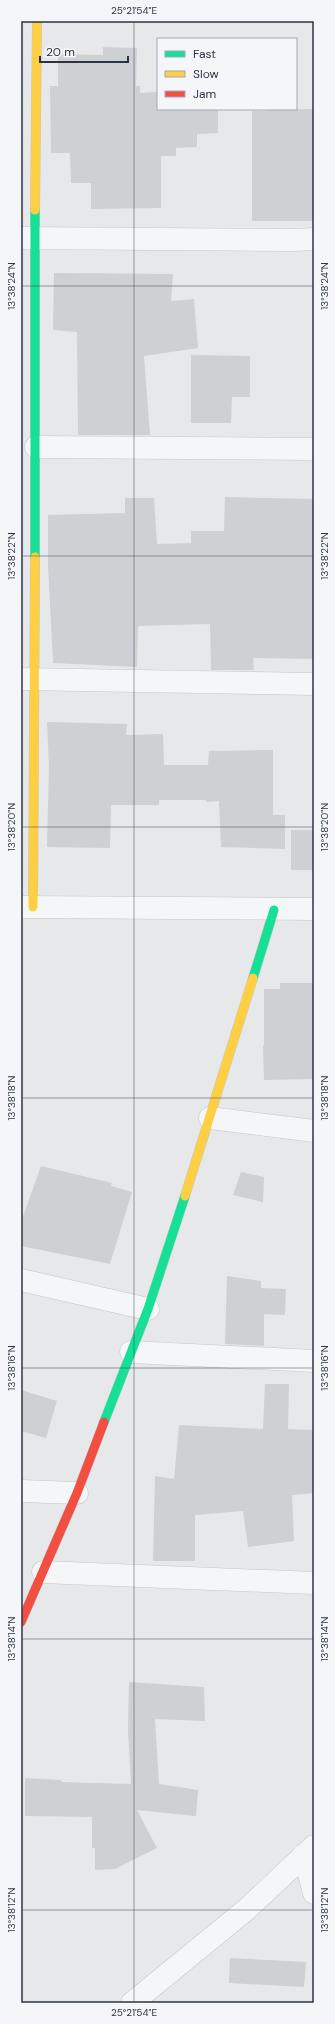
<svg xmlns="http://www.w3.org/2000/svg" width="335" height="2024" font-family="'DM Sans',sans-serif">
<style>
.building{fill:#ced0d3}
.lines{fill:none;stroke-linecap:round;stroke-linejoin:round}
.street-casing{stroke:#c4c6c8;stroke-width:23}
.fast-casing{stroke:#c4c6c8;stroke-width:10}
.slow-casing{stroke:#c4c6c8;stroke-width:10}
.jam-casing{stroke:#c4c6c8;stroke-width:10}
.street{stroke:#f5f6f7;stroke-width:22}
.fast{stroke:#16e098;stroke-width:9}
.slow{stroke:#ffcf43;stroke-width:9}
.jam{stroke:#f24e42;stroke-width:9}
.ticks{fill:none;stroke:#2b3445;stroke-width:1;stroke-opacity:0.45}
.neatline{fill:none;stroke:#2b3445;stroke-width:1.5}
.ticks-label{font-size:10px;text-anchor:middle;fill:#2b3445}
</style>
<rect width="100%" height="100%" fill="#e6e8ea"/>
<path class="building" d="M103,47L137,48L136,86H140V93L158,92V109H218V133L197,134V147L176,148V156H161V208L91,209V183H71L70,153H51L50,86H58V54L103,55Z
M268,109H314V221H252V111H268Z
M54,273L173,274L171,301L194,299L198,348L144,356L150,435H78L77,332L53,330Z
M191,355L250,356V397H232L231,423H191Z
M225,497L314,499V659L253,658L254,670H211L210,624L138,626L137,667L53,663L48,565V515L125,513V498H154L157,544L191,543V531H224Z
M47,722L127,724L126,735L163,734L164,765H208L209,751L273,750V815H285V849L221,847L219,801L206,802V800H159V805H111L110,848L47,847L49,766Z
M291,830H314V870H291Z
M280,983H314V1079L264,1080L263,1045H264V989H280Z
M41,1166L112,1183L111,1186L132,1192L110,1264L21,1246V1222Z
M241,1172L264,1177L263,1202L233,1195Z
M227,1276L261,1281V1288L286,1289L285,1315L264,1314V1346L225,1344Z
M265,1384H289L288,1429L314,1430V1493L292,1495L294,1541L248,1547L243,1511L195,1515V1561H153L155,1476L174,1479L179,1425L263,1429Z
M21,1390L57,1401L46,1438L21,1431Z
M129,1682L204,1687L205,1721L155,1719L159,1784L198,1790L196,1816L137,1810L157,1848L115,1869L95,1870V1848H92V1817L25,1816V1778L61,1780V1782L131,1784L128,1731Z
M230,1958L306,1962L304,1987L229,1983Z"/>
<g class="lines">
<defs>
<path id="street" d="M21,238L293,240L314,239
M36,447L314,449
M21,679L314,684
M21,907L314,909
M210,1118L314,1131
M21,1280L148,1309
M131,1352L314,1361
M21,1491L77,1493
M43,1572L314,1583
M304,1855L314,1893
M132,2003L247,1909L314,1846"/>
<path id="fast" d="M35,210V557
M253,978L274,910
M104,1422L148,1309L185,1196"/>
<path id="slow" d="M35,210L37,21
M33,907L35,557
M185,1196L253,978"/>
<path id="jam" d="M21,1622L77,1493L104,1422"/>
</defs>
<use href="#street" class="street-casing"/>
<use href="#fast" class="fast-casing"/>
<use href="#slow" class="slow-casing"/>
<use href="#jam" class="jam-casing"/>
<use href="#street" class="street"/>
<use href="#fast" class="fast"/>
<use href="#slow" class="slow"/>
<use href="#jam" class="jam"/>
</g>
<path class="ticks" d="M134,21V2003M21,286H314M21,556H314M21,827H314M21,1098H314M21,1368H314M21,1639H314M21,1910H314"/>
<rect width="335" height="2024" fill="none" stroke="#f4f6f9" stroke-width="44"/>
<rect x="157" y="38" width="140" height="72" fill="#f4f6f9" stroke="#a4a8b1"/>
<rect x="165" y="51" width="20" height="6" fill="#16e098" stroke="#a4a8b1"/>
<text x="193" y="58" font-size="12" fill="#2b3445">Fast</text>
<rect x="165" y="71" width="20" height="6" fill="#ffcf43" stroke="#a4a8b1"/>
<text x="193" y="78" font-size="12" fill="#2b3445">Slow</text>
<rect x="165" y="91" width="20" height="6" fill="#f24e42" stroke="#a4a8b1"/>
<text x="193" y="98" font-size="12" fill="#2b3445">Jam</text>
<path d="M40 56v6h88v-6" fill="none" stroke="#2b3445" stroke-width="2"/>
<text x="46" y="56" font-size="12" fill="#2b3445" stroke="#f4f6f9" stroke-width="3" paint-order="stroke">20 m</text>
<rect x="22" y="22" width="291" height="1980" class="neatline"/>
<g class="ticks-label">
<text x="134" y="14">25°21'54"E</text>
<text transform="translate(11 286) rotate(-90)" y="4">13°38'24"N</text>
<text transform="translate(324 286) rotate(-90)" y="4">13°38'24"N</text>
<text transform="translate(11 556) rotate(-90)" y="4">13°38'22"N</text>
<text transform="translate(324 556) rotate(-90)" y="4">13°38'22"N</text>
<text transform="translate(11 827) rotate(-90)" y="4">13°38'20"N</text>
<text transform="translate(324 827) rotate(-90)" y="4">13°38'20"N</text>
<text transform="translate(11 1098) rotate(-90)" y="4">13°38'18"N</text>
<text transform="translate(324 1098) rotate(-90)" y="4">13°38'18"N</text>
<text transform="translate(11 1368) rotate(-90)" y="4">13°38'16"N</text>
<text transform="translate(324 1368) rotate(-90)" y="4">13°38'16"N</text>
<text transform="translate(11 1639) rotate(-90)" y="4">13°38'14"N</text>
<text transform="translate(324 1639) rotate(-90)" y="4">13°38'14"N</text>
<text transform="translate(11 1910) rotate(-90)" y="4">13°38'12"N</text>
<text transform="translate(324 1910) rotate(-90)" y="4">13°38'12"N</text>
<text x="134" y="2016">25°21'54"E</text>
</g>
</svg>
